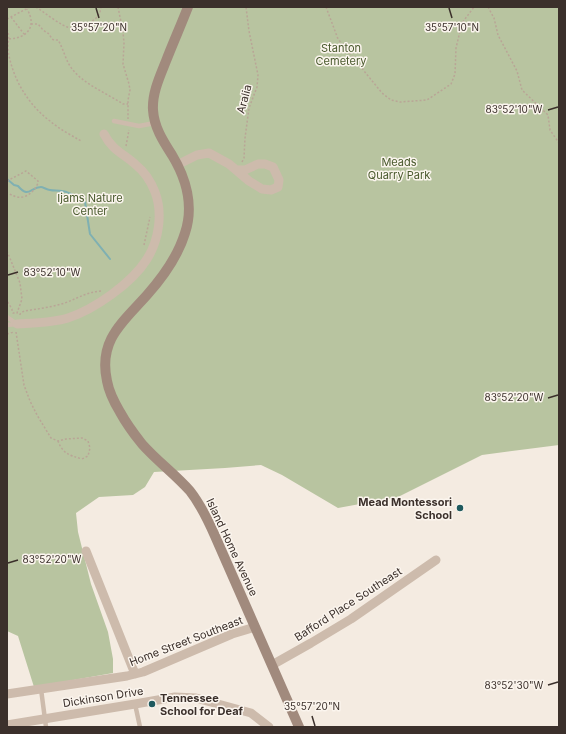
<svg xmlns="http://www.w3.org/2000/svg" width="566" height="734" font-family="Inter,sans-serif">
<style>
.green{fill:#b8c4a0}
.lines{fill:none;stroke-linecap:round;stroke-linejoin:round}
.stream{stroke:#7fb0b2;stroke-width:2}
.path{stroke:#b9a596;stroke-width:1.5;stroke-dasharray:2 2;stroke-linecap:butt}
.lane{stroke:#cdbbac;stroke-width:4.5}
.street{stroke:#cdbbac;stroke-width:9}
.secondary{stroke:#a18a7d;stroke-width:10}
.ticks{fill:none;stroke:#3b302b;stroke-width:1.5}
.poi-dot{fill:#1f5a5e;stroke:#fbf5ee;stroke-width:1.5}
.labels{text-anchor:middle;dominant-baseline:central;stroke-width:3;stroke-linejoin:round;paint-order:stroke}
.park-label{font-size:11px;fill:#4a5a2e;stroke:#fbf5ee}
.street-label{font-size:11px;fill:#3b302b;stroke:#fbf5ee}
.poi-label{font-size:11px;font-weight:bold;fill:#3b302b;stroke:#fbf5ee;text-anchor:end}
.ticks-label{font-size:10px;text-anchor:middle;fill:#3b302b;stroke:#fbf5ee;stroke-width:3;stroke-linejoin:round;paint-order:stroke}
</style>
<rect width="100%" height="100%" fill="#f4ebe1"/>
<path class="green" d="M7,7H559V445L482,455L398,497L338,508L282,475L261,465L225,468L154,472L145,487L133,495L99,497L76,513L78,532L91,584L108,632L113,659V673L34,687L18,636L7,631Z"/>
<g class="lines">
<path class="stream" d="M7,179L14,185L18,186C29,199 30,187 41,187C43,187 47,190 50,190C54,191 58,190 62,191C71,192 78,198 85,202L90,234L110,259"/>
<path class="path" d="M36,7C44,12 62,27 71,28C78,30 85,26 91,22C97,18 100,15 101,7
M118,7L123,32L124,43L123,64L129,84L130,90L128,100V119
M326,7L338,39L382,93L391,100L400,102L427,100L451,84L455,74L456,48L462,23L474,7
M488,7L494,18L498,35L517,71L522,90L548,115L550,130L559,143
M11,17L24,34
M7,19L30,7
M31,24H38L43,30L49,34L52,39L54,40H58C63,48 65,58 70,66C82,84 105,92 123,104H128
M7,29C10,37 8,40 8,47C8,52 9,56 10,60C16,84 30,106 50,121C59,129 71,135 81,141
M9,39C28,38 37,26 27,9
M126,146L129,130
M242,162L244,158L245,138L249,108L257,87L258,75L249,31L246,7
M7,181L26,171L38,181V183C35,191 26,199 17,197C13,196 10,194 7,193
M144,245L150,217
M7,251L20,283L22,299L17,313H13L12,311V309L7,301
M20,315V314L24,311C38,309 52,307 65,303C78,298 87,292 101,291
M16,332L24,385L30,401L37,415L51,438L58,441L66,439L82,438L88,441L90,448L88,456L82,459C69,455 63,454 58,441
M7,334L14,332"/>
<path class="lane" d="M114,121L139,126L155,123
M7,317L17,324
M7,325L17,324
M41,689L46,727
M135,704L140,727"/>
<path class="street" d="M177,165L197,155L209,153L229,164L249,181L262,189L271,190L278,187L279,180L273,167L265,164H258L245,170H237
M17,324C34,323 52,323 68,318C95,309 132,283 147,259C159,240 163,213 155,192C151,182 145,172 136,165C124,154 112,150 104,134
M86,551L135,674
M272,665L311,643L351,619L436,560
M7,694L127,676L143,672L232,634L255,627
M7,725L135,704L175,697L196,698L251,713L269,727"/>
<path class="secondary" d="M188,7C181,25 173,43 166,61C160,76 152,93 153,110C154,127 163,141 172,155C186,178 194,206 185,233C178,256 163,277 147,295C123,322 98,340 107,381C109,392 114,402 120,412C126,423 134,434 142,444C157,461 175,474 190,491C201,505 208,520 215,536L299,727"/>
</g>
<path class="ticks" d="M96,8L99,18M449,8L452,18M548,110L558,107M8,275L18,272M548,398L558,395M8,563L18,560M548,685L558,682M312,716L315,726"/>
<g class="poi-dot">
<circle cx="460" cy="508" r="4"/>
<circle cx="152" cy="704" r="4"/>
</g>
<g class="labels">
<g class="park-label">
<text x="341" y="48">Stanton<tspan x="341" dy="13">Cemetery</tspan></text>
<text x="399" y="162">Meads<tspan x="399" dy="13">Quarry Park</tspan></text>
<text x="90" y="198">Ijams Nature<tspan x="90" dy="13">Center</tspan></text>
</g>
<g class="street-label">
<text transform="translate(244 99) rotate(-75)">Aralia</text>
<text transform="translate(232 547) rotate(65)">Island Home Avenue</text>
<text transform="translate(348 604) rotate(-33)">Bafford Place Southeast</text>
<text transform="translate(186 641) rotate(-21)">Home Street Southeast</text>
<text transform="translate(103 697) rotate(-9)">Dickinson Drive</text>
</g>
<g class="poi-label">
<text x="452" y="502">Mead Montessori<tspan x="452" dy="13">School</tspan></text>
<text x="160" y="698" text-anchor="start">Tennessee<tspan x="160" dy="13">School for Deaf</tspan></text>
</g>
</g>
<g class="ticks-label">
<text x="99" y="31">35°57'20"N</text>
<text x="452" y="31">35°57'10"N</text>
<text x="514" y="113">83°52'10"W</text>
<text x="52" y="276">83°52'10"W</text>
<text x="514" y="401">83°52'20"W</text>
<text x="52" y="563">83°52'20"W</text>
<text x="514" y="689">83°52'30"W</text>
<text x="312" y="710">35°57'20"N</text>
</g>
<rect width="566" height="734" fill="none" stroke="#3b302b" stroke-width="16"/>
</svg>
